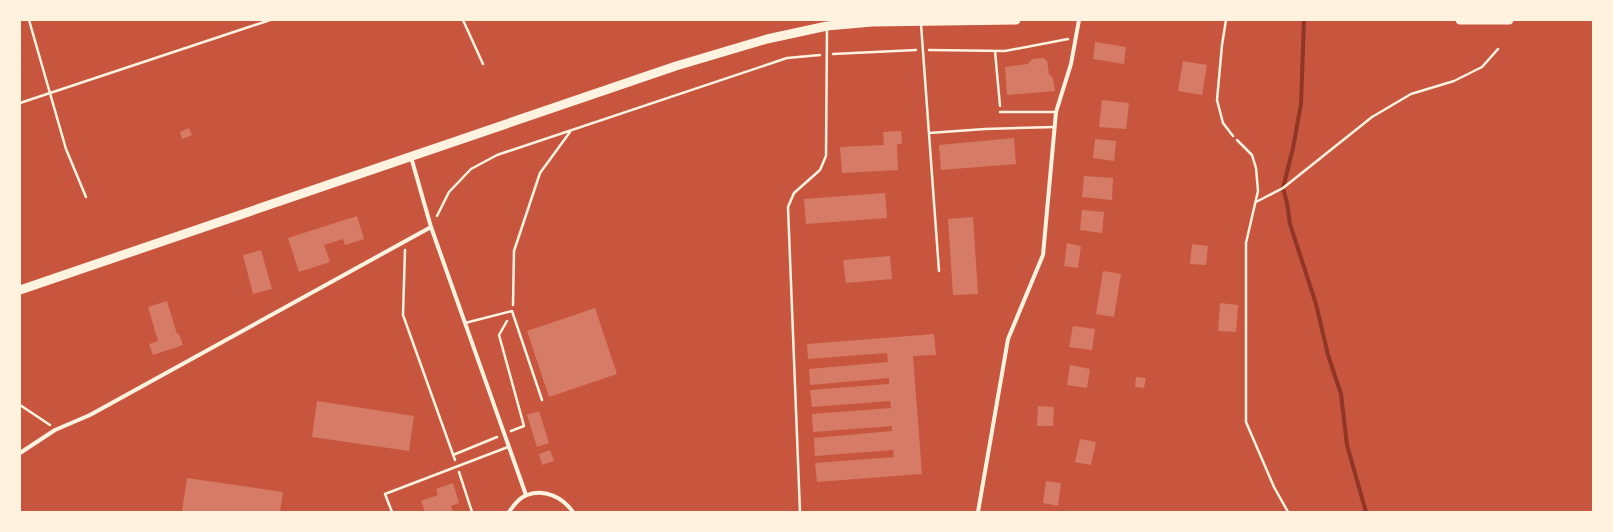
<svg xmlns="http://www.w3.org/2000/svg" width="1613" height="532" font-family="'PT Sans Narrow',sans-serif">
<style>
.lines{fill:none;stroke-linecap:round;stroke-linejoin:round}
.stream{stroke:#8f3625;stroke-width:4}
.building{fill:#d67c66}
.path{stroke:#fff3e0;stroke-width:2.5}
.service{stroke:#fff3e0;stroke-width:2.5}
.minor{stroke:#fff3e0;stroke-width:4}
.primary{stroke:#fff3e0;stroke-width:9}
</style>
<rect width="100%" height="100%" fill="#c8553d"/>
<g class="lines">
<path class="stream" d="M1304,20L1301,104L1293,148L1283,188L1287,203L1290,224L1316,304L1328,355L1341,394L1347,445L1366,512"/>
</g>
<path class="building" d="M1095,42L1126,47L1124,64L1093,59Z
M1043,58L1047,61L1049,74L1053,78L1055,91L1007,95L1005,67L1028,64L1032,59Z
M1183,61L1207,65L1202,95L1178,91Z
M1102,100L1129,103L1126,129L1099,127Z
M189,128L192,135L182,139L180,132Z
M901,131L902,144H897L898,170L842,173L840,147L884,145L883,132Z
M1014,138L1016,164L941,170L939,145Z
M1095,139L1116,141L1114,161L1093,158Z
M1084,176L1113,178L1112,200L1082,197Z
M885,193L887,218L806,224L804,199Z
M1082,210L1104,212L1102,233L1080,230Z
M357,216L364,239L345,245L343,239L324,245L330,262L299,272L288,238Z
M973,217L978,294L953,295L948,219Z
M1067,243L1081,246L1078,268L1064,266Z
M1192,244L1208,246L1206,265L1190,264Z
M261,250L272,289L253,294L243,255Z
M890,256L892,279L846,283L843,260Z
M1103,271L1121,274L1114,317L1096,314Z
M167,301L177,334H179L183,345L153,355L149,344L158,341L148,307Z
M1220,303L1238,305L1236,332L1218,331Z
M595,308L617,374L549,397L527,331Z
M1073,326L1095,329L1092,350L1069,347Z
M934,334L936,355L913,356L922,474L817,482L815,463L894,457L893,450L815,456L814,438L892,431V426L813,432L812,414L891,408L890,401L812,407L810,390L889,384V378L810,385L809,369L888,362L887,353L808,359L807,344Z
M1070,365L1090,369L1087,388L1067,385Z
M1136,377L1146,378L1144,388L1135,387Z
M317,401L414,416L409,451L312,437Z
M1038,406L1054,407L1053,426H1037Z
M539,411L549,443L537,447L527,415Z
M1080,439L1096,442L1091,465L1075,462Z
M550,450L554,461L542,465L539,454Z
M187,478L283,492L280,512L182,511Z
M1046,481L1061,483L1058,506L1043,503Z
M453,483L459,503L451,506L453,512H425L421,501L438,495L436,489Z"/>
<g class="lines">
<path class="path" d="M929,50L1005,51L1068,39
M995,51L1000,106
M833,54L916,50
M1237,140L1252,155L1256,168L1258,191L1246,243V422L1274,487L1288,512
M1256,202L1283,188L1372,117L1411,94L1454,81L1482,67L1498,49
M437,216L449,192L471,169L497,155L787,58L820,55
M405,250L403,315L455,460
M513,305L514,251L540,173L570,132
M507,321L499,335L524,426L511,431
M20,405L50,425
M453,455L497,437
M459,472L472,512"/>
<path class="service" d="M29,20L66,149L86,197
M463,20L483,64
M1226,20L1222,45L1217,100L1223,123L1233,136
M921,24L939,271
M20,103L270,20
M1000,112H1056
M929,133L985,129L1055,127
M465,323L512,311L542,400
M392,512L385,494L508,447
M800,512L788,207L794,193L820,170L826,156L827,29"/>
<path class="minor" d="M411,157L431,227L526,495
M20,453L55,430L90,415L431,227
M509,512C513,506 520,497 527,495C545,488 563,498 573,512
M978,512L1008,339L1043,255L1056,112L1071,64L1079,20"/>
<path class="primary" d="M1460,20H1509
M20,290L676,66L767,39L827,26L872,22L1016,20"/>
</g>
<rect width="1613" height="532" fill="none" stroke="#fff3e0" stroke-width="42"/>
</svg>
